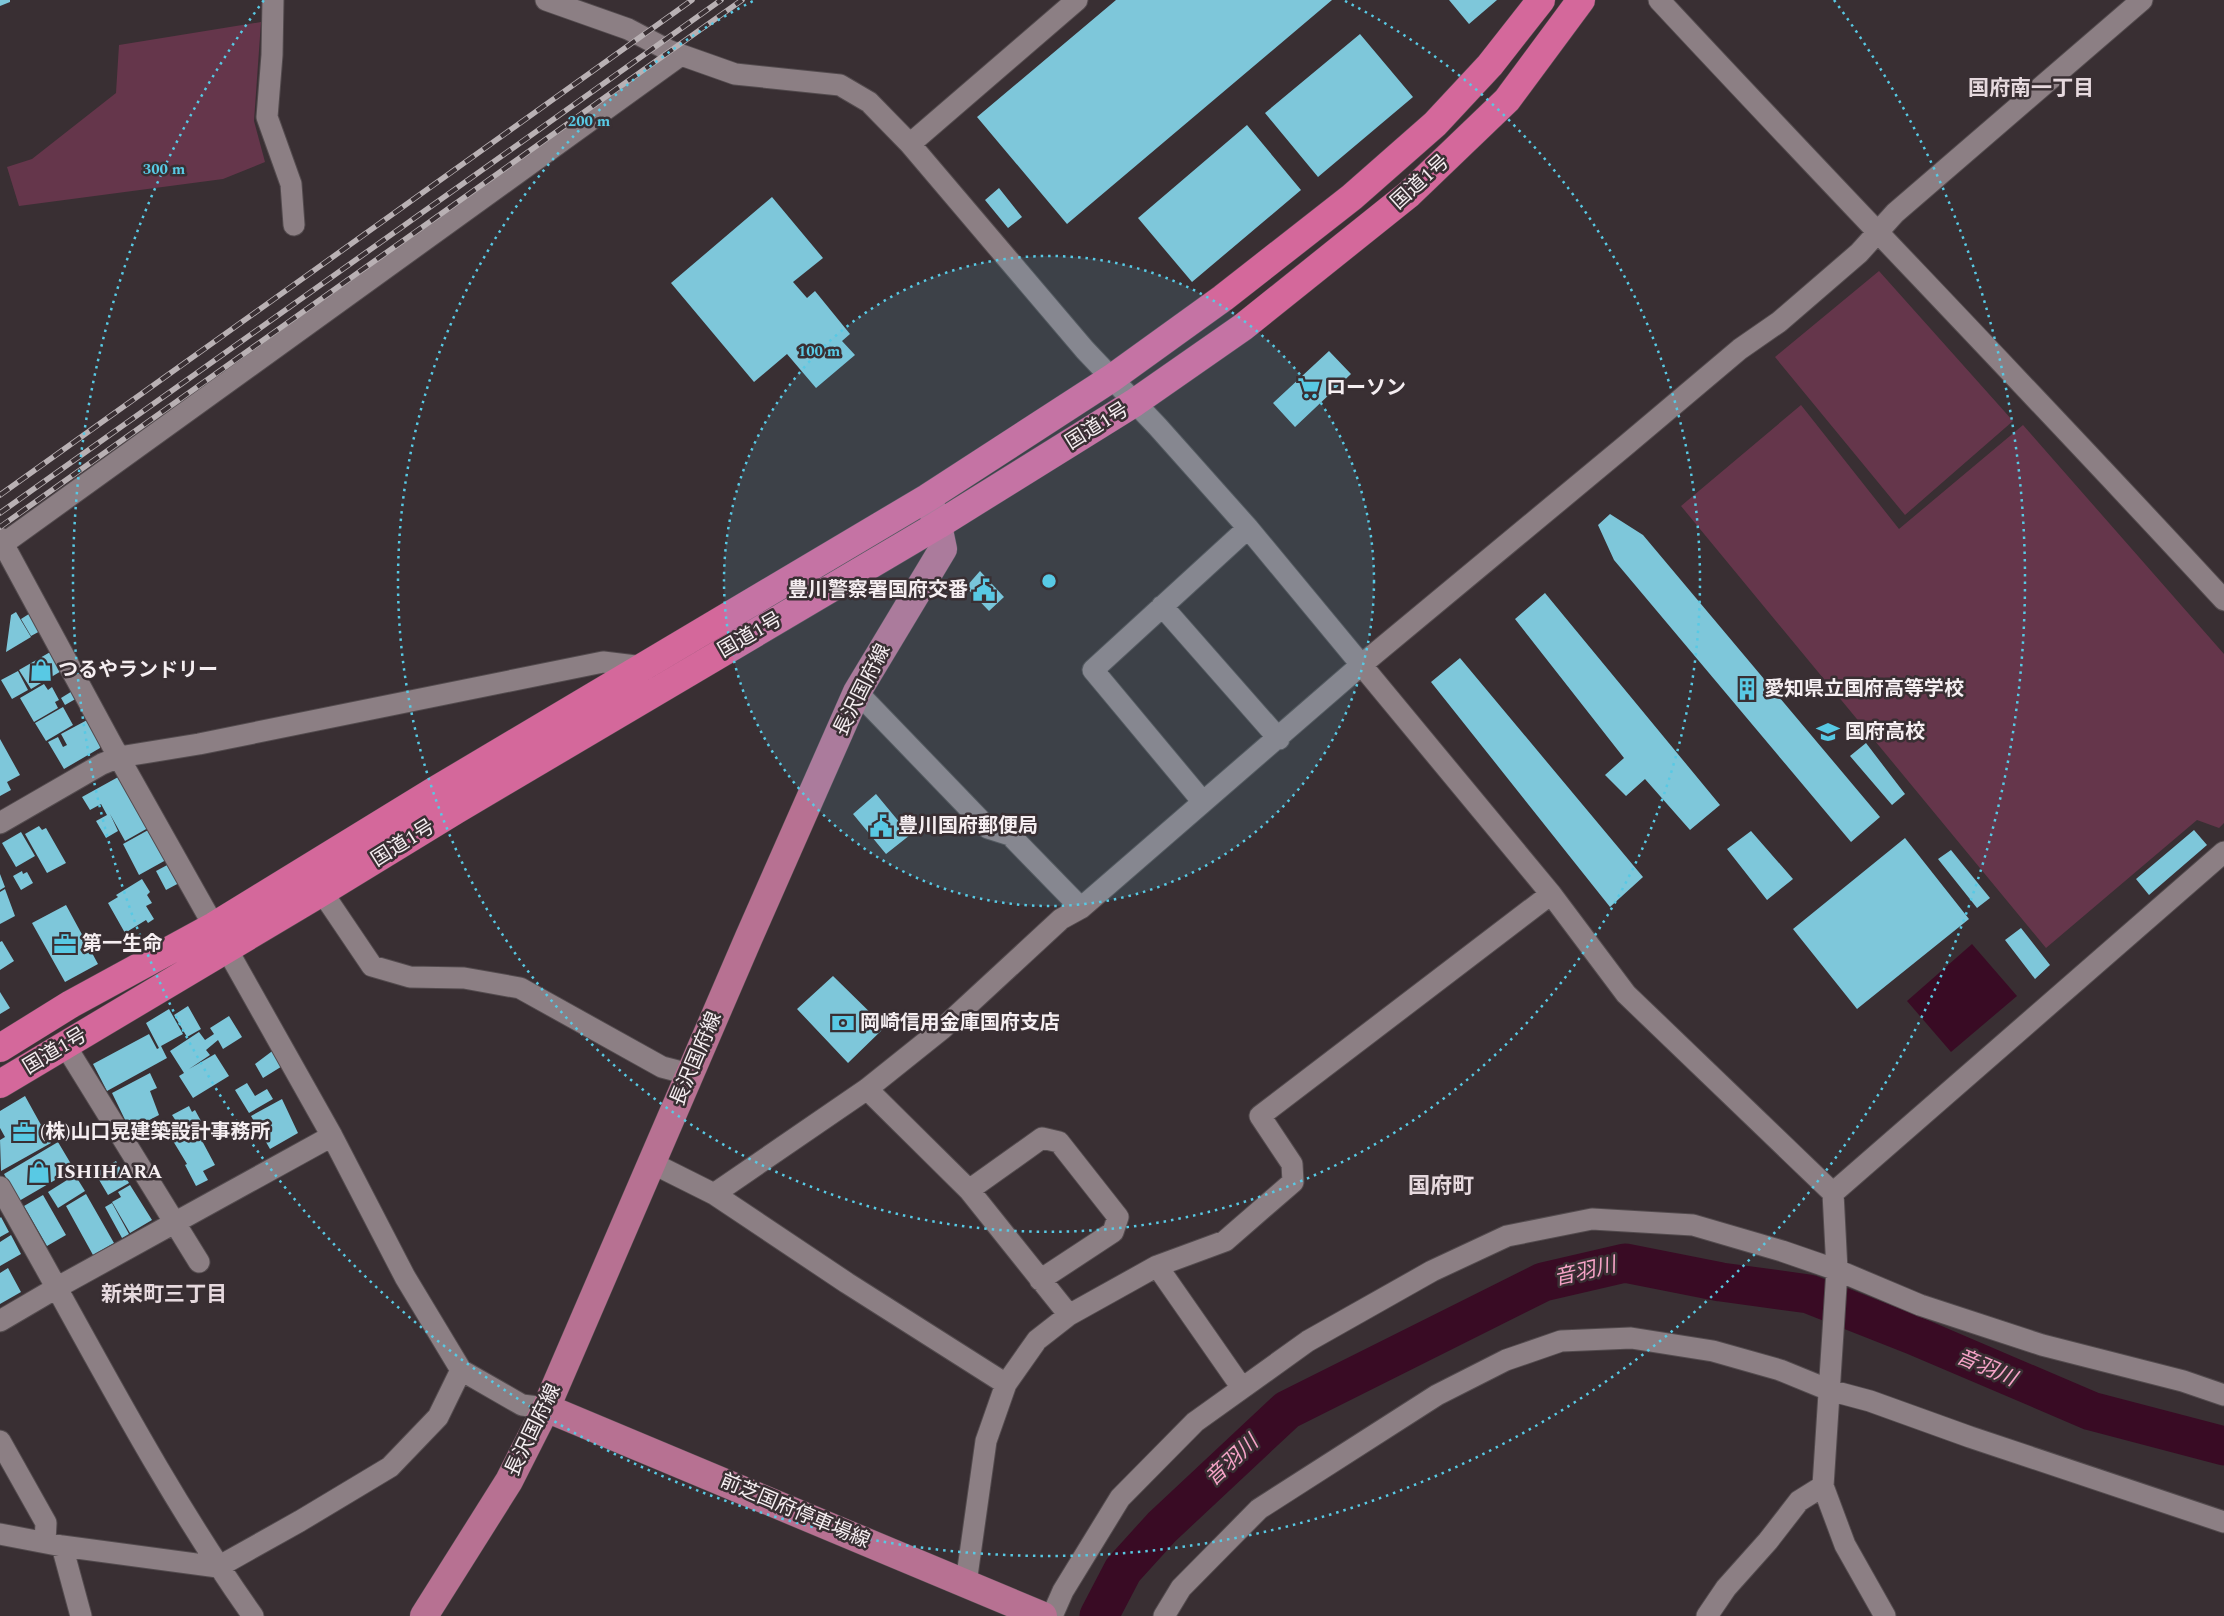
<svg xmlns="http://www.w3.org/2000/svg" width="2224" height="1616" font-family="Spectral,'Noto Sans JP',serif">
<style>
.green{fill:#65364b}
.water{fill:#390b24}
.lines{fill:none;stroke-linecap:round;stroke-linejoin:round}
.river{stroke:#390b24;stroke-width:39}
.building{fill:#7ec7da}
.minor-casing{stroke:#534b4e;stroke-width:23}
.major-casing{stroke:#534b4e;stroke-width:29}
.highway-casing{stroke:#534b4e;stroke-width:29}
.minor{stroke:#8c7f84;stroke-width:21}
.major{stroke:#b77192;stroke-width:28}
.highway{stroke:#d4689b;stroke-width:28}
.rail-casing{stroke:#b9b1b4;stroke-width:5.5}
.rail{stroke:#392f33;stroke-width:4;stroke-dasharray:11;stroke-linecap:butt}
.ring{fill:none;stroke:#58c9e4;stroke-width:2.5;stroke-dasharray:2.5 5}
.labels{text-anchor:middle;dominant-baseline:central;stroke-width:5;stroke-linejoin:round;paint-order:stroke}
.street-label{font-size:20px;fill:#f5eef1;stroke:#392f33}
.poi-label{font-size:20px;font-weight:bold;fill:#f5eef1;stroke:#392f33;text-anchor:start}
.neighbourhood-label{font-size:21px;font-weight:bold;fill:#e6d9de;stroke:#392f33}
.water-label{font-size:21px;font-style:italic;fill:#f6a3c7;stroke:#392f33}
.quarter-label{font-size:22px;font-weight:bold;fill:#e6d9de;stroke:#392f33}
.centre{fill:#58c9e4;stroke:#392f33;stroke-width:2.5}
.ring-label{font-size:15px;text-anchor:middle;font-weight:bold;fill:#58c9e4;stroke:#392f33;stroke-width:5;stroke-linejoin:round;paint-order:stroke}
</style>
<rect width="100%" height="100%" fill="#392f33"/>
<path class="green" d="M261,22L254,121L265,162L223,179L19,206L7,167L32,159L116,93L119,45Z
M1879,271L2013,421L1905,515L1775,357Z
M1801,405L1899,529L2023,425L2224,654V823L2219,828L2197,820L2046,948L1681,506Z"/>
<path class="water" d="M1972,944L2017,996L1951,1052L1907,1001Z"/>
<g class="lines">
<path class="river" d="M1099,1616L1123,1570L1162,1527L1287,1410L1543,1282L1625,1263L1721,1282L1809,1294L1913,1335L2091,1411L2224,1446"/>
</g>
<path class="building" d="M0,0H10V2L0,6Z
M1116,0H1332L1067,224L977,117Z
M1449,0H1497L1469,24Z
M1360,34L1413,97L1318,177L1265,113Z
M1247,125L1301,190L1192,282L1138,218Z
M999,188L1022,217L1008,228L985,200Z
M772,197L823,258L793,282L807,298L815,291L850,334L842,341L855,355L816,388L787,354L754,382L671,283Z
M1329,351L1351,374L1295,427L1273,403Z
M1610,514L1643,535L1880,817L1851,842L1614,560L1598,525Z
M980,571L1004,597L989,611L966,587Z
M1545,593L1720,805L1690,830L1645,779L1626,796L1605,775L1624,758L1515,619Z
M16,612L31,637L6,652L11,615Z
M32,612L42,630L31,636L21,619Z
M52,651L63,670L31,689L19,670Z
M1460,658L1643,877L1610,907L1431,682Z
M18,671L28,690L12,699L1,680Z
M44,684L48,690L52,687L59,700L55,702L58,708L34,722L20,698Z
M74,690L79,697L65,705L61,698Z
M63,707L73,725L46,741L35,723Z
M89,719L99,736L100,748L64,769L48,742L58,737L63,747L67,745L61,734Z
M0,739L20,775L7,782L11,790L0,796Z
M1866,743L1905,794L1892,805L1850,756Z
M120,776L148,828L125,841L110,814L118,831L106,838L96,821L107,815L101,804L90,810L82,797Z
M876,794L910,835L886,854L853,814Z
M39,826L42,830L46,828L66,863L47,873L25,834Z
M150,829L166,860L139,875L123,844Z
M2194,830L2207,845L2149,895L2136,879Z
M1751,831L1793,879L1767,900L1727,849Z
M21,832L35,856L16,867L2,843Z
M1905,838L1969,919L1857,1009L1793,929Z
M1951,850L1990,898L1977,908L1938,859Z
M171,863L181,882L166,890L156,871Z
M22,871L23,874L27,872L33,883L21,890L13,876Z
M0,874L5,887L0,890Z
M142,879L150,892L147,895L152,903L146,906L154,919L148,923L146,920L125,933L108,903L118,897L116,895Z
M5,889L15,916L0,924V892Z
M66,905L98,964L65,982L32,923Z
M2021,928L2050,965L2035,979L2005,940Z
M2,941L14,961L0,970V942Z
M833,976L885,1027L848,1063L797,1009Z
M0,992L10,1008L0,1014Z
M188,1006L201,1029L187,1037L174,1015Z
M169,1009L183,1034L161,1046L167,1058L107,1091L93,1064L149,1034L157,1049L159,1048L146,1023Z
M229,1016L242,1037L223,1049L218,1040L206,1050L210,1055L189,1069L215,1054L229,1076L193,1098L179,1076L184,1073L170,1051L199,1032L205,1040L214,1034L210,1028Z
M275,1049L284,1065L263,1078L255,1064Z
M150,1073L157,1088L150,1091L159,1115L130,1130L112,1093Z
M247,1083L255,1096L267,1089L273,1099L249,1113L235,1090Z
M25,1096L51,1143L1,1171L0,1140L5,1137L0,1128V1111Z
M282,1099L298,1133L270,1149L251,1116Z
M189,1106L192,1112L195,1110L201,1121L199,1123L205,1135L200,1137L215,1165L203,1171L208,1180L196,1186L185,1165L187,1164L167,1131L174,1127L171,1123L176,1121L172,1115Z
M58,1142L74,1169L19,1201L4,1174Z
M116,1161L129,1183L108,1195L95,1173Z
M75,1175L85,1191L58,1208L48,1192Z
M130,1185L152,1220L130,1233L112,1202L121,1197L118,1192Z
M86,1194L114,1243L93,1255L66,1206Z
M43,1195L66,1235L47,1246L24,1206Z
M112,1203L129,1234L122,1238L105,1207Z
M1,1217L9,1232L0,1237V1218Z
M11,1235L21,1254L0,1266V1242Z
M8,1268L21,1292L0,1304V1273Z"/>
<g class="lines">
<defs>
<path id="minor" d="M273,0L272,55L267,117L291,184L294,225
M546,0L628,29L670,51L735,74L840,85L869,102L910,144L1085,350L1158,427L1248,528L1551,894L1626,994L1833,1193L1837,1270L1823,1486L1845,1545L1885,1616
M1659,0C1846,201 2038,398 2224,600
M910,144L1077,0
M0,538L112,745L332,1136L405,1277L461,1370L522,1405L546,1408
M3,544L681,55
M1162,606L1279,739
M857,692L988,828L1010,835L1081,908
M1203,802L1093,670L1248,528
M0,823L102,764L119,757L199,744L603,662L644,667
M322,892L372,966L410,977L464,978L520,988L662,1067L689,1074
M65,1045L199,1262
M867,1089L969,1190
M652,1163L714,1194L847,1283L1006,1384
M0,1187C83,1331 157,1481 253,1616
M1833,1193L2224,852
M714,1194L867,1089L942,1029L1061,919L1081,908L1360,666L1625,446L1740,349L1779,322L1859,253L1895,213L2142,0
M1157,1266L1242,1388
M1040,1280L1113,1232L1118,1217L1059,1142L1042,1138L969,1190L1069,1315
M0,1321L58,1287L332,1136
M0,1441L46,1523L45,1542
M0,1534L62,1546L218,1567L300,1521L390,1467L438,1417L461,1370
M62,1546L81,1616
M966,1583L986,1441L1006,1384L1037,1340L1069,1315L1157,1266L1225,1241L1293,1182L1292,1164L1260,1116L1551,894
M1052,1616L1063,1591L1120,1498L1195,1422L1308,1341L1432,1271L1507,1236L1592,1219L1693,1225L1782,1251L1837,1270L1920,1305L2042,1345L2183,1381L2224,1395
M1164,1616L1181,1588L1259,1509L1437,1395L1506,1360L1561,1341L1631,1338L1713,1351L1780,1370L1829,1390L1870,1401L1970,1437L2224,1522
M1707,1616L1726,1588L1768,1541L1799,1501L1823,1486"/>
<path id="major" d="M546,1408L1043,1616
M424,1616L509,1481L546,1408L749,937L857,692L943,549L938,525L930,504"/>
<path id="highway" d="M0,1048L71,1004L214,926L434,791L927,498L1112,378L1223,298L1352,197L1435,124L1490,65L1541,0
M0,1084L322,892L456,810L938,525L1134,403L1243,327L1409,194L1507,100L1581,0"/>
</defs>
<use href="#minor" class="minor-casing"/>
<use href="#major" class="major-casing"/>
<use href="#highway" class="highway-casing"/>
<use href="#minor" class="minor"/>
<use href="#major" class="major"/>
<use href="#highway" class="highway"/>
<defs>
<path id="rail" d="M0,495L692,0
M0,513L721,0
M0,527L742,0"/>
</defs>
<use href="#rail" class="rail-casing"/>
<use href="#rail" class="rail"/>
</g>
<circle cx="1049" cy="581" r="325" fill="#58c9e4" fill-opacity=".12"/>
<g class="ring">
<circle cx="1049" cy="581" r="325"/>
<path d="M1345 1A651 651 0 1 1 753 1"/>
<path d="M1834 0A976 976 0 1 1 264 0"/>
</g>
<defs>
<symbol id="supermarket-bare" viewBox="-9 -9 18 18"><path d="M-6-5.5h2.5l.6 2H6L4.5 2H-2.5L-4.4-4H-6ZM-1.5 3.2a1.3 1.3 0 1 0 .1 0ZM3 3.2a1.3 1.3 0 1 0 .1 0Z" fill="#58c9e4" stroke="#392f33" stroke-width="2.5" paint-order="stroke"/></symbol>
<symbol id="civic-bare" viewBox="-9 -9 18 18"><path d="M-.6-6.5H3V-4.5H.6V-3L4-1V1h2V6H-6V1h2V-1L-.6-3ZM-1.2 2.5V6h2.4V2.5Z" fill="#58c9e4" stroke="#392f33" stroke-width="2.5" paint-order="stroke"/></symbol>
<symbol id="shop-bare" viewBox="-9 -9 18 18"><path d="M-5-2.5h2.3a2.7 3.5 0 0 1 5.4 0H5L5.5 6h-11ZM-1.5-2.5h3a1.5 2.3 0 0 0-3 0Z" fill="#58c9e4" stroke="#392f33" stroke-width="2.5" paint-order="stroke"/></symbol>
<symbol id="building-bare" viewBox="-9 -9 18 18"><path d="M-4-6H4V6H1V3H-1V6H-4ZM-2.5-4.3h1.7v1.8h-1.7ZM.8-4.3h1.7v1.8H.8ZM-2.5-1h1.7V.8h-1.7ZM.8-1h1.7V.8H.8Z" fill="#58c9e4" stroke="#392f33" stroke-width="2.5" paint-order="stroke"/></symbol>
<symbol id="school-bare" viewBox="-9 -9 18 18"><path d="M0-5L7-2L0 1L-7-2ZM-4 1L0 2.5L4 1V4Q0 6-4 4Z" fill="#58c9e4" stroke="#392f33" stroke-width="2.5" paint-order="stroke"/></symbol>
<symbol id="office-bare" viewBox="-9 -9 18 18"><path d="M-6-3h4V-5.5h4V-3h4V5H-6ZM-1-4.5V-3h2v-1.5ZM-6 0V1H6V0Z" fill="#58c9e4" stroke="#392f33" stroke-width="2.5" paint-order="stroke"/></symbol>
<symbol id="bank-bare" viewBox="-9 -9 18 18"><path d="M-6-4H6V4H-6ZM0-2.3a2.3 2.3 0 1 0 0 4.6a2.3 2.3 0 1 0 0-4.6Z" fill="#58c9e4" stroke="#392f33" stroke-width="2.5" paint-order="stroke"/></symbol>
</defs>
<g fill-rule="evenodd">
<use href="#supermarket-bare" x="1293" y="372" width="32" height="32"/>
<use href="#civic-bare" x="968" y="574" width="32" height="32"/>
<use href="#shop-bare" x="25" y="654" width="32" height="32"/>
<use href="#building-bare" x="1731" y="673" width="32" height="32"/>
<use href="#school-bare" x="1812" y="716" width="32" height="32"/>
<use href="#civic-bare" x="865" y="810" width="32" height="32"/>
<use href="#office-bare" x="49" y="928" width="32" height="32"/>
<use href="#bank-bare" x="827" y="1007" width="32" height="32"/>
<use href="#office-bare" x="8" y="1116" width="32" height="32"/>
<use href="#shop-bare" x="23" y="1156" width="32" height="32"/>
</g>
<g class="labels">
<g class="street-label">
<text transform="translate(1420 182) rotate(-42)">国道1号</text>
<text transform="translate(1097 426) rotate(-32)">国道1号</text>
<text transform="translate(750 635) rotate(-30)">国道1号</text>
<text transform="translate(862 690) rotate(-63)">長沢国府線</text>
<text transform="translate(403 843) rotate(-32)">国道1号</text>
<text transform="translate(55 1051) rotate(-31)">国道1号</text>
<text transform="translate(696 1059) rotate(-67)">長沢国府線</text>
<text transform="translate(533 1430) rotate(-64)">長沢国府線</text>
<text transform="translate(795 1511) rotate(23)">前芝国府停車場線</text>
</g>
<g class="poi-label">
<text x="1326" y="388">ローソン</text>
<text x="968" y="590" text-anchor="end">豊川警察署国府交番</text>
<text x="58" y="670">つるやランドリー</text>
<text x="1764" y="689">愛知県立国府高等学校</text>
<text x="1845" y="732">国府高校</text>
<text x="898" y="826">豊川国府郵便局</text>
<text x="82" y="944">第一生命</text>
<text x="860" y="1023">岡崎信用金庫国府支店</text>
<text x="40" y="1132">(株)山口晃建築設計事務所</text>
<text x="56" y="1172">ISHIHARA</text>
</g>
<g class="neighbourhood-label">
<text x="2031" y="89">国府南一丁目</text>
<text x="164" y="1295">新栄町三丁目</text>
</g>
<g class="water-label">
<text transform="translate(1585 1272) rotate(-13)">音羽川</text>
<text transform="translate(1986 1368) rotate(23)">音羽川</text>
<text transform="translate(1232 1461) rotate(-43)">音羽川</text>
</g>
<g class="quarter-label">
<text x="1441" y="1186">国府町</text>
</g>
</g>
<circle cx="1049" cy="581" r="8" class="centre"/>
<g class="ring-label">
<text x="589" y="126">200 m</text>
<text x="164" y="174">300 m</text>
<text x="819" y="356">100 m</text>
</g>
</svg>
